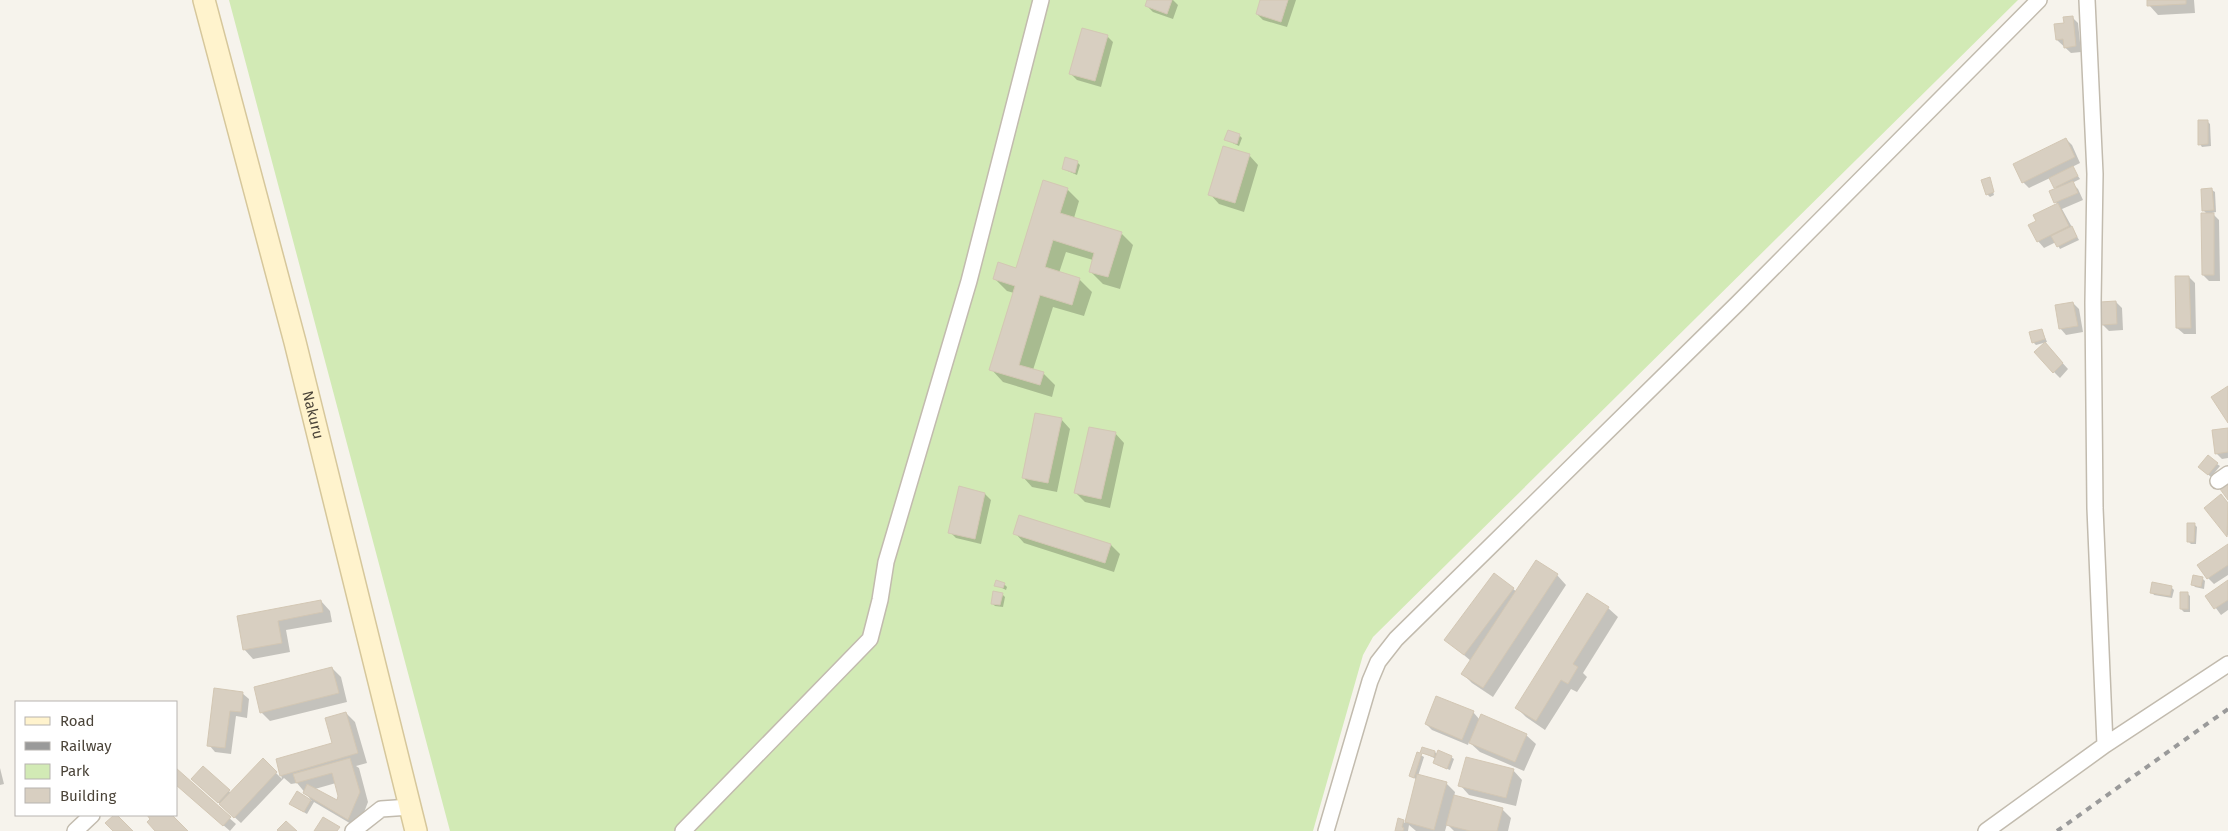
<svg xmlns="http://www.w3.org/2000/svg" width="2228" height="831" font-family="'Fira Sans',sans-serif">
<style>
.green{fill:#d2eab5}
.shadow{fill:#0003;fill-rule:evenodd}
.building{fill:#d8cfc1;stroke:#d3c7b4}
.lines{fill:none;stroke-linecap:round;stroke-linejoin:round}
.minor-casing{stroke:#c2bbae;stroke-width:18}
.secondary-casing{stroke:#d6c79b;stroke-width:24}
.minor{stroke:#fff;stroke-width:15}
.secondary{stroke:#fff3cd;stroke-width:21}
.rail{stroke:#9a9a9a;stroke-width:4;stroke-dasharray:6 6;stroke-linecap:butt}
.labels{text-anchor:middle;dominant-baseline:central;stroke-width:4;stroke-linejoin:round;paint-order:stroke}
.street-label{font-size:15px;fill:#4b4439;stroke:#fff}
</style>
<rect width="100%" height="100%" fill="#f6f3ec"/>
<path class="green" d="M229,0H2018L1373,637L1363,655L1313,831H450Z"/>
<path class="shadow" d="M1149,0H1173L1178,5L1173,19L1153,12L1147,6Z
M1262,0H1296L1287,27L1263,20L1257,14Z
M2148,0H2194L2195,13L2158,15L2149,5Z
M2072,17L2078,23L2081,52L2071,53L2057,40L2065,24Z
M1107,36L1113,42L1101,87L1077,80L1071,74Z
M2207,121L2210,124L2211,146L2202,147L2200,144Z
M1239,135L1242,138L1239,146L1226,140Z
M2066,139L2072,145L2080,163L2072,167L2080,179L2072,183L2078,189L2083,200L2062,209L2079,240L2060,249L2056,242L2044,248L2038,241V221L2057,204L2051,191L2057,189L2050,178L2029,188L2023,182Z
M1249,155L1258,165L1244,212L1219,204L1210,194Z
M1077,162L1080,165L1077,175L1063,169Z
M1989,179L1994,195L1990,197L1987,194Z
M1067,189L1079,201L1074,218L1121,233L1133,245L1120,289L1103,284L1090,271L1093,260L1066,252L1059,273L1079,279L1092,292L1084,316L1053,307L1033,370L1043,373L1055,385L1052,397L1003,382L991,369L1014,293L1007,291L994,278L1017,269Z
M2212,190L2215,192L2216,212L2212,213L2219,220L2220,281H2209L2203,275L2207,214L2203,210Z
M2189,277L2195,283L2196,334H2184L2177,328Z
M2116,302L2122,308L2123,330L2109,331L2103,325Z
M2073,303L2079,309L2083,332L2066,335L2060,328Z
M2042,330L2047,342L2036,345L2033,342Z
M2051,350L2068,369L2060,378L2054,372Z
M1061,419L1070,429L1057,492L1032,487L1023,477Z
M2228,429V458L2222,459L2216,453Z
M1115,433L1124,443L1110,508L1085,502L1076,493Z
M2217,464L2220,466L2211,477L2203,470Z
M985,494L991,500L981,544L956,538L950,532Z
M2221,496L2228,503V536L2206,508Z
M1020,516L1111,545L1120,554L1114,572L1024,543L1015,533Z
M2194,524L2197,527L2196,544H2191L2188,541Z
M2228,545V575L2214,584L2208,578Z
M1494,574L1517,592L1557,575L1566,585L1493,697L1472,683L1463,674L1471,661L1446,640Z
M2203,579L2205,581L2204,589L2195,587L2193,584Z
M2228,582V610L2221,615L2207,596Z
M1004,584L1007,587L1006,590L996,585Z
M2171,587L2174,590L2172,598L2154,595L2152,592Z
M2187,593L2190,596V612H2184L2181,609Z
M1002,594L1005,597L1003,607L995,606L992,603Z
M321,601L330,611L332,622L286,630L290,652L253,659L244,649L238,617Z
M1608,608L1618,617L1583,673L1587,677L1577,692L1571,689L1545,730L1526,717L1517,708Z
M332,668L341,677L347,702L270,721L261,712Z
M215,690L242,693L249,699L247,718L236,716L231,754L215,752L209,745Z
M1473,712L1480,720L1526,735L1536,744L1524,771L1480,752L1469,742L1468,745L1432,730L1426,724Z
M346,713L355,722L367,763L356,766L359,768L368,802L358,828L314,802L307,814L293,806L297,793L312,801L297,783L291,784L284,778L241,823L199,785L203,768L231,793L263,760L282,779L277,760L334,744ZM336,783L340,796L337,802L315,789Z
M1422,752H1435L1438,755L1451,757L1454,759L1450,770L1437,765L1434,763L1436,759Z
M1417,753L1424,757L1418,776L1446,783L1455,792L1454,797L1502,809L1511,818L1508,831H1454L1447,824L1445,831H1416L1409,825L1408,831H1396L1403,821L1405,823L1417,780L1411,776Z
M0,768L4,784L0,785Z
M176,770L236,824L230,831L176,784Z
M1513,770L1522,780L1516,806L1469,795L1460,785Z"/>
<path class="building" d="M1147,0H1172L1167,14L1145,6Z
M1260,0H1288L1281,22L1256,14Z
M2147,0H2186V4L2147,6Z
M2073,16L2076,46L2064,48L2063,39L2056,40L2054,24L2064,23L2063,17Z
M1082,28L1108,35L1095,81L1069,74Z
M2198,120H2208V144L2198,145Z
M1228,130L1240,134L1237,144L1224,140Z
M2066,138L2075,157L2022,183L2013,164Z
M1223,146L1250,154L1235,203L1208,195Z
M1065,157L1078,161L1075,173L1062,169Z
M2073,166L2078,176L2054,188L2049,178Z
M1990,177L1994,192L1986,195L1981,180Z
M1043,180L1068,188L1060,213L1122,232L1108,277L1089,272L1094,253L1053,240L1045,267L1080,278L1072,305L1040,295L1019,365L1044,372L1040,385L989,370L1015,286L993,279L998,262L1016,268Z
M2073,181L2078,193L2054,203L2049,191Z
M2212,188L2214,210L2202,211L2201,189Z
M2058,203L2069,226L2037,242L2028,225L2036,221L2033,215Z
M2201,213H2214V275H2202Z
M2072,226L2077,237L2057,247L2051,236Z
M2175,276H2189L2191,328H2176Z
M2116,301L2117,324L2101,325L2100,302Z
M2073,302L2078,326L2059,329L2055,305Z
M2042,329L2045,339L2032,343L2029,332Z
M2045,342L2063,363L2053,373L2034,352Z
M2228,386V423L2211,397Z
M1035,413L1062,418L1048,483L1022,478Z
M1089,427L1116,432L1101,499L1074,493Z
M2228,428V452L2215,454L2212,430Z
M2208,455L2218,463L2208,475L2198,467Z
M2228,483V500L2220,489Z
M959,486L985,493L975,539L948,533Z
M2221,494L2228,503L2227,537L2204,508Z
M1019,515L1111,544L1105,563L1013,534Z
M2187,523H2195L2194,542H2187Z
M2228,544V565L2207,579L2197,565Z
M1536,560L1558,574L1483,688L1461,674Z
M1494,573L1514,588L1464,655L1444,640Z
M2193,575L2203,577L2201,587L2191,585Z
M996,580L1005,583L1003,588L994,586Z
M2228,580V600L2214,609L2205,596Z
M2152,582L2172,586L2170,596L2150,593Z
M993,591L1003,593L1000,605L991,604Z
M2180,592H2188V609H2180Z
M1587,593L1609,607L1573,664L1578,667L1568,684L1561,680L1536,721L1515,708Z
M321,600L323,612L278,621L282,643L243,650L237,616Z
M332,667L339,693L260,713L254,687Z
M214,688L243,692L241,712L230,711L225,748L207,746Z
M1436,696L1474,711L1462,740L1425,724Z
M346,712L358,753L280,776L276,759L332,743L325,718Z
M1481,714L1527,734L1515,762L1469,743Z
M1422,747L1435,751L1434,757L1422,753L1414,778L1409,776L1417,752L1420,753Z
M1438,750L1452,756L1447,769L1433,763Z
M1466,757L1514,769L1506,798L1458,786Z
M263,758L277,772L234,818L219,804Z
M350,758L360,792L348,820L303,793L307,784L337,800L338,796L332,773L296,783L293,774Z
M203,766L230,790L218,803L191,779Z
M176,768L231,817L223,826L176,785Z
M1417,774L1447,782L1434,830L1405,822Z
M297,791L311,800L304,812L289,804Z
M1454,795L1503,808L1497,831H1470L1446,825Z
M114,815H117L133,831H113L105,823Z
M147,815H172L188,831H155L147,822L150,819Z
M323,817L340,827L337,831H314Z
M1398,818L1404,820L1402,827L1404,828L1403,831H1395Z
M286,821L297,831H278L277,830Z"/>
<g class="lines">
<defs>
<path id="minor" d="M2087,0L2095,174L2093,303L2095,508L2105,745
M2218,481L2228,474
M75,831L92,815
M353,831L381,809L410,807
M683,831L870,639L880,600L886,562L969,281L1041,0
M1326,831L1370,681L1378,662L1396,639L1738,303L2039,0
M1986,831L2105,745L2228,664"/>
<g id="secondary">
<path id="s1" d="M204,0L295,342L416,831"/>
</g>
</defs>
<use href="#minor" class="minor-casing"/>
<use href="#secondary" class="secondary-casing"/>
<use href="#minor" class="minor"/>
<use href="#secondary" class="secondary"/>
<path class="rail" d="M2057,831L2228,709"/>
</g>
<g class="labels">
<g class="street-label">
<text stroke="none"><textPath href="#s1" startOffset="429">Nakuru</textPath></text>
</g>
</g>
<rect x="15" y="701" width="162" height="115" fill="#ffffff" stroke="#b7b4b0"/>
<rect x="25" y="717" width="25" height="8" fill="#fff3cd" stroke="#b7b4b0"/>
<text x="60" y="726" font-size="15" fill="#4b4439">Road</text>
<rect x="25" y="742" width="25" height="8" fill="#9a9a9a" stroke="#b7b4b0"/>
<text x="60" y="751" font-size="15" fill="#4b4439">Railway</text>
<rect x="25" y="764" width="25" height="15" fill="#d2eab5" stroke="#b7b4b0"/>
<text x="60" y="776" font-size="15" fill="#4b4439">Park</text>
<rect x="25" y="788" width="25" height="15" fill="#d8cfc1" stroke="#b7b4b0"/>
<text x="60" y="801" font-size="15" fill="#4b4439">Building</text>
</svg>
